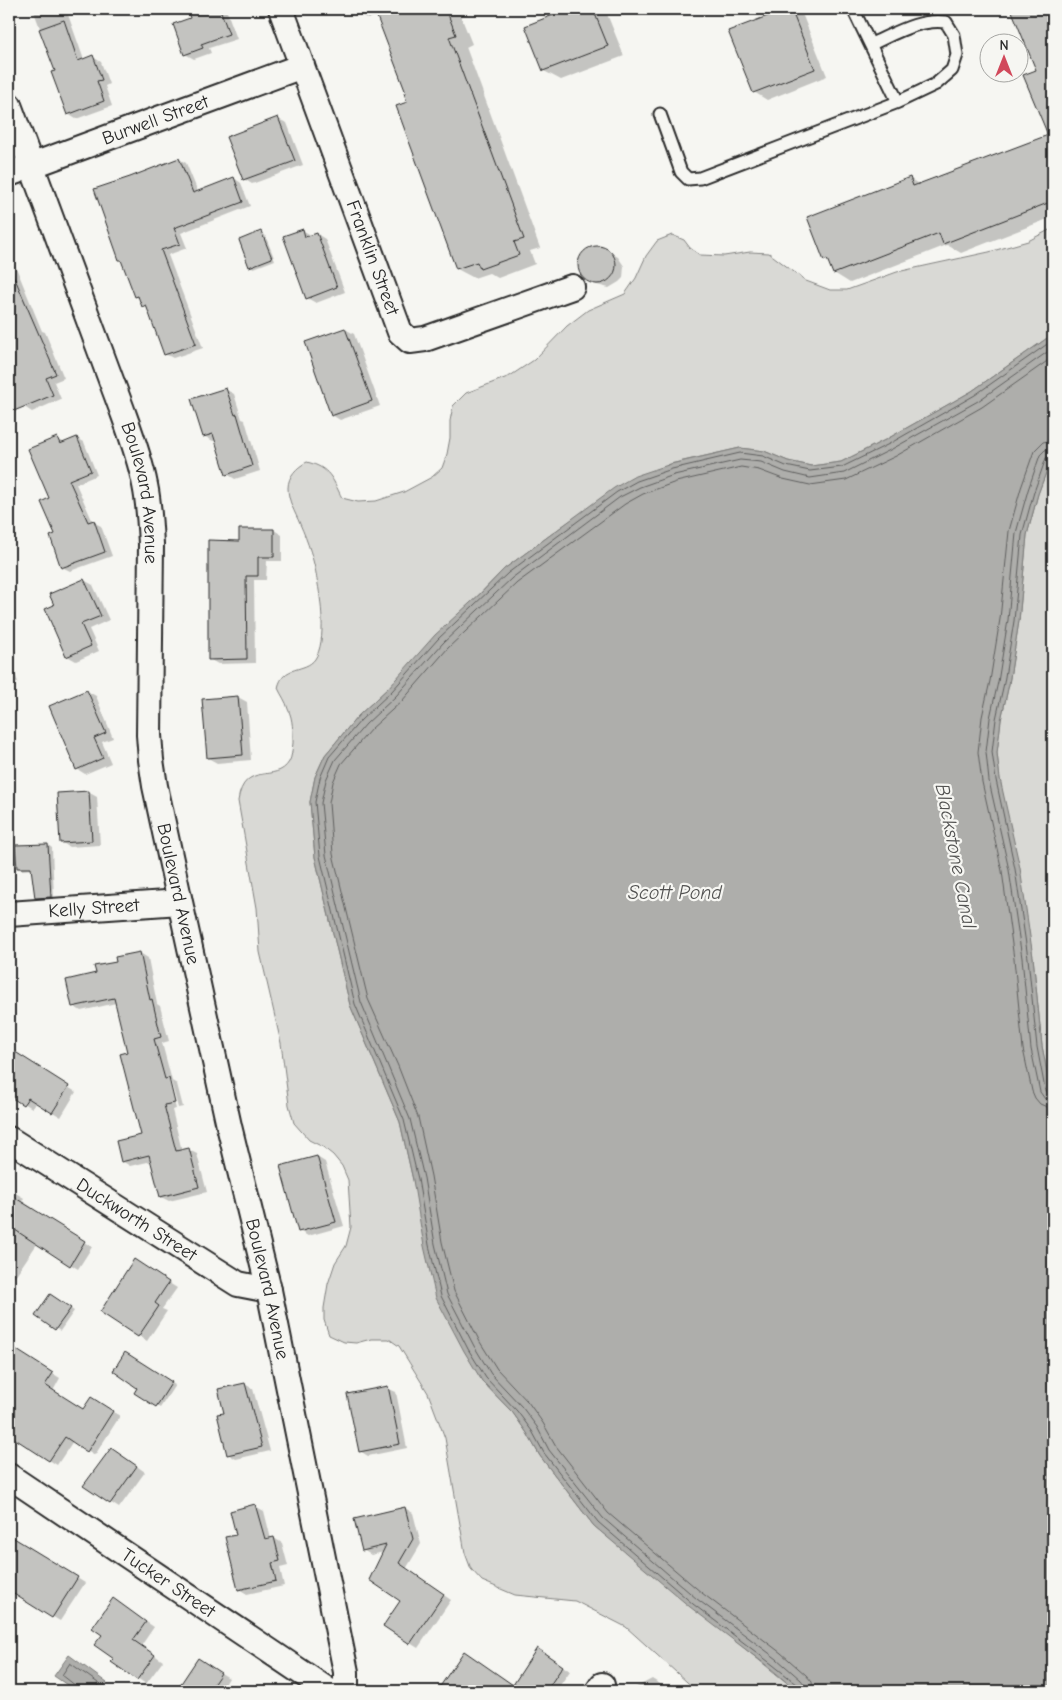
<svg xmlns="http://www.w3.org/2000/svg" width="1062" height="1700" font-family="'Comic Neue',sans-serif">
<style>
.green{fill:#d9d9d5;stroke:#828280}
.water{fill:#aeaeab;stroke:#7a7a78}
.shadow{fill:#0003}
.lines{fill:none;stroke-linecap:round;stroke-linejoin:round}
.shore{stroke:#5f5f5e;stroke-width:1}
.building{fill:#c3c3c0;stroke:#2b2b2b}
.service-casing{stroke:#2b2b2b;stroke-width:15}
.minor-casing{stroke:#2b2b2b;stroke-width:28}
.service{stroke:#f6f6f2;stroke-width:11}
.minor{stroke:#f6f6f2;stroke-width:24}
.labels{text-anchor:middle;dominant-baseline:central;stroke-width:4.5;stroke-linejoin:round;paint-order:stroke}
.street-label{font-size:19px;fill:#2b2b2b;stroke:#f6f6f2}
.water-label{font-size:20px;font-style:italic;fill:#525251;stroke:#f6f6f2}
</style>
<rect width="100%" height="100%" fill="#f6f6f2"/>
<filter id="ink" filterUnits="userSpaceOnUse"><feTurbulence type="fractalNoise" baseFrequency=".02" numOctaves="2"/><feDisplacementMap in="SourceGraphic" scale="10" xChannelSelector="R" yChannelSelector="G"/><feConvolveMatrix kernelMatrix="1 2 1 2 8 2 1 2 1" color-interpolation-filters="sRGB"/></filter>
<g filter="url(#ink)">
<path class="green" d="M1053,228V334L972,391L887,439L841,462L811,466L788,461L764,451L740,448L670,464L593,505L564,525L504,569L388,688L358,716L325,755L315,777L310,802L315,857L350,1005L400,1122L413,1180L482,1381L513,1413L527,1433L540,1456L594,1526L797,1691H697L626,1627L575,1601L515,1595L482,1581L471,1569L465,1553L445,1438L428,1393L399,1346L389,1339H371L356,1343L344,1342L329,1335L324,1320V1308L328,1284L335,1263L346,1246L351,1227L348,1180L342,1166L333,1155L323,1147L309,1140L294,1123L289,1105L281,1043L260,952L257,908L238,801C244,760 276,784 289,762C292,757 292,750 293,743C293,732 293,719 288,709C286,701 281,695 278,688C283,664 305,673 315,659C327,641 321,599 317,579C314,560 308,542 300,524C295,512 288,501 288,488C288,476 297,467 307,462C330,468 332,478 342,498L358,502L376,501L404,492L432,477L442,468L447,454L450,438V421L453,406L466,393L510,376L534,360L567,326L588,310L625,294L636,278L646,256L657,241L672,235L684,240L690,248L700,255L724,256L750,252L769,253L806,281L830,290H847L897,272L989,252L1028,241Z
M1053,454V1093L1050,1087L1042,1046L1033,957L1000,779L997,753L1001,720L1009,684L1019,621L1027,535L1038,494Z"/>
<path class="water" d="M1053,334V454L1038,494L1027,535L1019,621L1009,684L1001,720L997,753L1000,779L1020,868L1033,957L1042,1046L1050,1087L1053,1093V1691H797L770,1668L690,1607L594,1526L540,1456L527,1433L513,1413L482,1381L464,1351L436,1298L424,1246L413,1180L400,1122L350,1005L315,857L310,802L315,777L325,755L358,716L388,688L435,635L481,593L504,569L614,488L635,476L671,464L740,448L764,451L788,461L811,466L841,462L887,439L972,391Z
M69,1655L107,1683L100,1691H76L54,1676Z"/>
<path class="shadow" d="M33,9H66L84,60L93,57L101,62L109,84L105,86L112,106L76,119L68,114L56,72Z
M188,9H226L237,39L209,48L211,53L194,59L185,54L192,18Z
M351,9H458L472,44L466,47L540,248L530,251L535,264L498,278L489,273L474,278L457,269L409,103L408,94L378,15L368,19Z
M544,9H605L624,56L561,80L544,71L548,18Z
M791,9L803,16L827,76L767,100L754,92L730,32Z
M1012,9H1053V144L1025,76L1038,70Z
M278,119L287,123L303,165L252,184L244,179Z
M1052,151L1053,154V217L961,253L947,245L850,283L834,273L829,262L825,260L909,178L920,185Z
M179,159L186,163L198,192L234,178L241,183L250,206L181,233L187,248L168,255L203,348L173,358L165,354L149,310L143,306L141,299L136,297L122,261L120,259L130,178Z
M302,230L311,235L317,234L325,239L345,292L316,303L307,298Z
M261,233L265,235L275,260L254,268L250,266Z
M9,241L15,259L13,260L42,331L45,332L64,378L54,382L61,399L32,412L9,397V370L12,368L9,361Z
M593,248L604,249L618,257L624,266L623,278L619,282L609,288L597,285L588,280L580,271L579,265L583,254Z
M345,329L354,334L380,406L340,420L332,415Z
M225,389L234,394L242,419L245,420L260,471L235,479L227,474L216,440L213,441L204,436Z
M77,438L84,442L97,475L76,484L93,522L101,526L112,556L70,571L62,567L50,499L57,439L65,443Z
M274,530L282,535V561H267L266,580H254L255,663L218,664L209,659L240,542Z
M84,580L93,585L109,620L89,629L99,651L76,661L67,656L56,606Z
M9,658L18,682L9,685Z
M87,691L96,696L113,738L102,742L111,763L85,774L77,769Z
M238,697L247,702L251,760L217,763L208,758L203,700Z
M88,792L97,797L100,845L69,847L61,842Z
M48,845L52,848L54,899L40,900L36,898L32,869L22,870L18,868Z
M140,953L148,958L157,1004L160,1006L169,1041L162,1043L172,1081L177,1084L183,1107L178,1108L171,1081H169L176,1109L172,1110L182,1151L189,1150L197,1154L207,1192L169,1201L161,1197L152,1161L130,1166L122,1161L142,1136L129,1053L116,1003L81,1011L73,1006L97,974Z
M16,1055L76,1092L61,1117L36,1102L32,1108L9,1094V1066Z
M317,1157L325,1162L344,1226L308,1236L299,1231Z
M9,1189L24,1198L22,1201L33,1208L32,1210L92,1247L78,1269L37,1244L9,1285Z
M142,1266L177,1288L162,1309L167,1311L147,1341L139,1336Z
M54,1298L74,1311L60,1331L37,1316Z
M9,1346L60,1378L53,1391L84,1411L92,1399L120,1416L95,1455L73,1441L57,1465L49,1460L27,1431L9,1419Z
M126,1353L175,1385L160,1408L136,1392L139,1388Z
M245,1384L253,1389L270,1451L236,1459L228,1454L225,1413Z
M387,1388L396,1392L407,1448L368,1456L360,1451Z
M120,1454L145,1472L119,1508L85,1486Z
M255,1506L264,1511L271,1539L274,1538L282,1543L288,1566L280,1568L284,1586L247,1594L239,1589L237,1536Z
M405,1508L413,1513L421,1544L406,1569L451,1600L418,1648L410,1643L402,1600L384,1552L371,1555L363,1550Z
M9,1536L85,1583L60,1621L17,1595L26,1581L9,1569Z
M121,1605L154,1627L141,1646L163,1661L146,1684L113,1662L116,1659Z
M465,1653L514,1686L545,1654L570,1671L556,1691H438Z
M198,1659L229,1678L221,1691H190L181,1685Z
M652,1679L660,1684L664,1691H629Z"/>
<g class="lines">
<path class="shore" d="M1053,440L1043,442L1034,451L1021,488L1009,531L1000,619L990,681L982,717L978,752L982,782L1002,871L1014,959L1023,1049L1032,1091L1035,1098L1040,1104L1047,1107L1053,1108
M1053,448L1045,450L1040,455L1028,490L1016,533L1008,620L998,682L990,718L986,752L989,781L1009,870L1022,958L1031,1049L1040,1092L1045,1099L1053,1101
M1053,454L1049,455L1046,458L1034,492L1022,535L1014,621L1004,683L996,719L992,752L996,780L1015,869L1028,958L1037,1047L1045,1089L1048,1093L1053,1094
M78,1691L76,1686L62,1675L70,1663L98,1683L97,1691
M799,1691L798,1685L773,1665L693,1604L598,1522L544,1453L532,1431L517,1411L486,1378L468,1349L441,1296L429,1245L418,1179L404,1120L355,1004L320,856L315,802L320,778L329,757L361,720L392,691L438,639L508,573L617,492L637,481L672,469L740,453L763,456L786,466L810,471L842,467L889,444L975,395L1053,340
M806,1691L805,1685L801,1680L777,1659L697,1599L603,1518L549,1450L537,1427L522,1407L491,1374L474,1346L447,1294L435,1244L424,1178L410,1119L361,1002L326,855L321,803L326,780L335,760L366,724L396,696L443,643L512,578L620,497L640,487L674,475L740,460L761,462L785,472L810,478L844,473L892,449L978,401L1053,348
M813,1691L812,1682L806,1675L781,1653L702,1593L608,1513L556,1446L543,1423L528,1402L497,1369L480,1342L454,1291L442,1242L431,1176L418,1117L398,1066L368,999L333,854L329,803L333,782L341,764L371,729L402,701L448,648L517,583L625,504L643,494L676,482L741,467L759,470L783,479L810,485L846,480L896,456L982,407L1053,357"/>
</g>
<path class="building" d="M187,9H220L229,34L201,44L203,48L184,55L173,24L190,18Z
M374,9H446L456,35L449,37L524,239L514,242L519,255L480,269L477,262L456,269L396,106L407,102L404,93H406Z
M550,9H593L608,46L543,71L525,26L553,15Z
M786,9H791L815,69L753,93L728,31Z
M1011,9H1053V201L943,244L939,233L833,274L827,259L824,261L807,217L910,177L913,186L1048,135L1023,75L1036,70Z
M64,20L78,61L93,55L102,80L97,81L104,101L67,115L51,72L55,71L39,29Z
M278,117L295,161L243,180L226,137Z
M179,158L193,193L234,177L243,202L174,228L180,244L161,250L196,344L164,355L146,305L142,307L138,296L135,297L121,260H119L94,189L130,177Z
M303,229L305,237L317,233L337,287L306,299L283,236Z
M261,231L272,258L249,267L239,240Z
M578 265a19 19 0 1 1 38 0a19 19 0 1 1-38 0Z
M9,265L56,374L46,378L53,395L9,413Z
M345,328L372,401L331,416L305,342Z
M226,388L235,415L237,414L252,466L226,475L213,434L203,437L191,399Z
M57,437L60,444L77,437L91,471L69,480L88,522L94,520L105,552L61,568L50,536L55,534L41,502L49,498L28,449Z
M239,529H274V557H258V576H246L247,659L208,660V540L239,541Z
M84,579L101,616L81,624L91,646L66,657L45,609L54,605L49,594Z
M87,690L106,733L94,738L103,758L76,770L49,706Z
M238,696L243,755L207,758L202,699Z
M89,791L92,841L60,843L57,793Z
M48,844L51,897L35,898L31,868H17L15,845Z
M140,952L150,1000L152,999L161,1037L154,1039L165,1079L169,1078L175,1103L164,1105L176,1151L189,1148L199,1187L160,1197L149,1155L121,1162L116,1141L141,1135L120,1054L127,1052L114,998L72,1007L66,980L96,973L94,966L116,962L115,957Z
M9,1048L69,1086L52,1113L28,1098L23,1105L9,1096Z
M317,1156L336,1222L298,1232L280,1166Z
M9,1194L85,1241L70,1266L9,1226Z
M134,1259L169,1282L155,1303L159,1306L138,1337L100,1312Z
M50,1294L71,1308L55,1330L35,1316Z
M9,1345L53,1373L45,1385L83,1409L91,1397L113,1411L87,1452L65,1437L49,1461L9,1435Z
M125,1352L172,1382L156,1407L134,1393L137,1388L113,1371Z
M245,1383L262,1447L227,1455L217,1414L224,1413L218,1389Z
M388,1386L400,1444L359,1452L347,1394Z
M111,1448L137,1466L110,1504L83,1486Z
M255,1504L265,1539L274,1537L280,1561L272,1563L276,1581L238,1590L225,1537L236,1535L230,1511Z
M405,1507L413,1539L399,1563L444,1594L410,1644L383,1626L400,1601L369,1580L386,1545L362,1551L354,1519Z
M9,1535L78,1577L52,1618L9,1591Z
M113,1598L146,1622L133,1640L155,1655L137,1680L111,1662L114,1659L94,1645L102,1635L92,1628Z
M537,1648L563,1666L546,1691H437L464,1651L513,1685Z
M198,1658L221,1673L209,1691H176Z"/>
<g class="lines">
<defs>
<path id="service" d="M853,9L898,102
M660,114L681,172L688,179L700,178L898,102L936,84L952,70L957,55L954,35L946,22C920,18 894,34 871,44"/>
<g id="minor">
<path id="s1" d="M281,9L400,332L410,341L425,339L572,287"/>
<path id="s2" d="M9,105L121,407C130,432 140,458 145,485C149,504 150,524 151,544L149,735L151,760L155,786L180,902L229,1126L269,1290L346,1672V1691"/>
<path id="s3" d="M9,174L302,66"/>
<path id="s4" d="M9,914L180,902"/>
<path id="s5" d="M9,1139L238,1284L269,1290"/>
<path id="s6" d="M9,1476L329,1691"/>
<path d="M598,1691L602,1685"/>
</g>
</defs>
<use href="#service" class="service-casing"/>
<use href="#minor" class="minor-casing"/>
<use href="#service" class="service"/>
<use href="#minor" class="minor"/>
</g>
</g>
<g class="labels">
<g class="street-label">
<text stroke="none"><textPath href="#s3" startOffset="156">Burwell Street</textPath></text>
<text stroke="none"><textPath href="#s1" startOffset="265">Franklin Street</textPath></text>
<text stroke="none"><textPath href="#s2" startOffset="411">Boulevard Avenue</textPath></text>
<text stroke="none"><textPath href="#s2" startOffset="816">Boulevard Avenue</textPath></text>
<text stroke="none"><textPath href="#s4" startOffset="85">Kelly Street</textPath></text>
<text stroke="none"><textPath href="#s5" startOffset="151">Duckworth Street</textPath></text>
<text stroke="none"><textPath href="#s2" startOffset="1221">Boulevard Avenue</textPath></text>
<text stroke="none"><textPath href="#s6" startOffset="192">Tucker Street</textPath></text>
</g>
<g class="water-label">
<text transform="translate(956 856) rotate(79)">Blackstone Canal</text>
<text x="675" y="892">Scott Pond</text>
</g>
</g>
<rect width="1062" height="1700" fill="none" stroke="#f6f6f2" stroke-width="30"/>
<rect x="15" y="15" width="1032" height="1670" fill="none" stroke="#2b2b2b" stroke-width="2" filter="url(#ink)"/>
<g transform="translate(1004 58)"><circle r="24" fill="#f6f6f2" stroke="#a5a5a2"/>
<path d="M0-4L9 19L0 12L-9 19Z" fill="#d1495b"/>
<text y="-8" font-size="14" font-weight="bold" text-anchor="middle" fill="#2b2b2b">N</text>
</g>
</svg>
